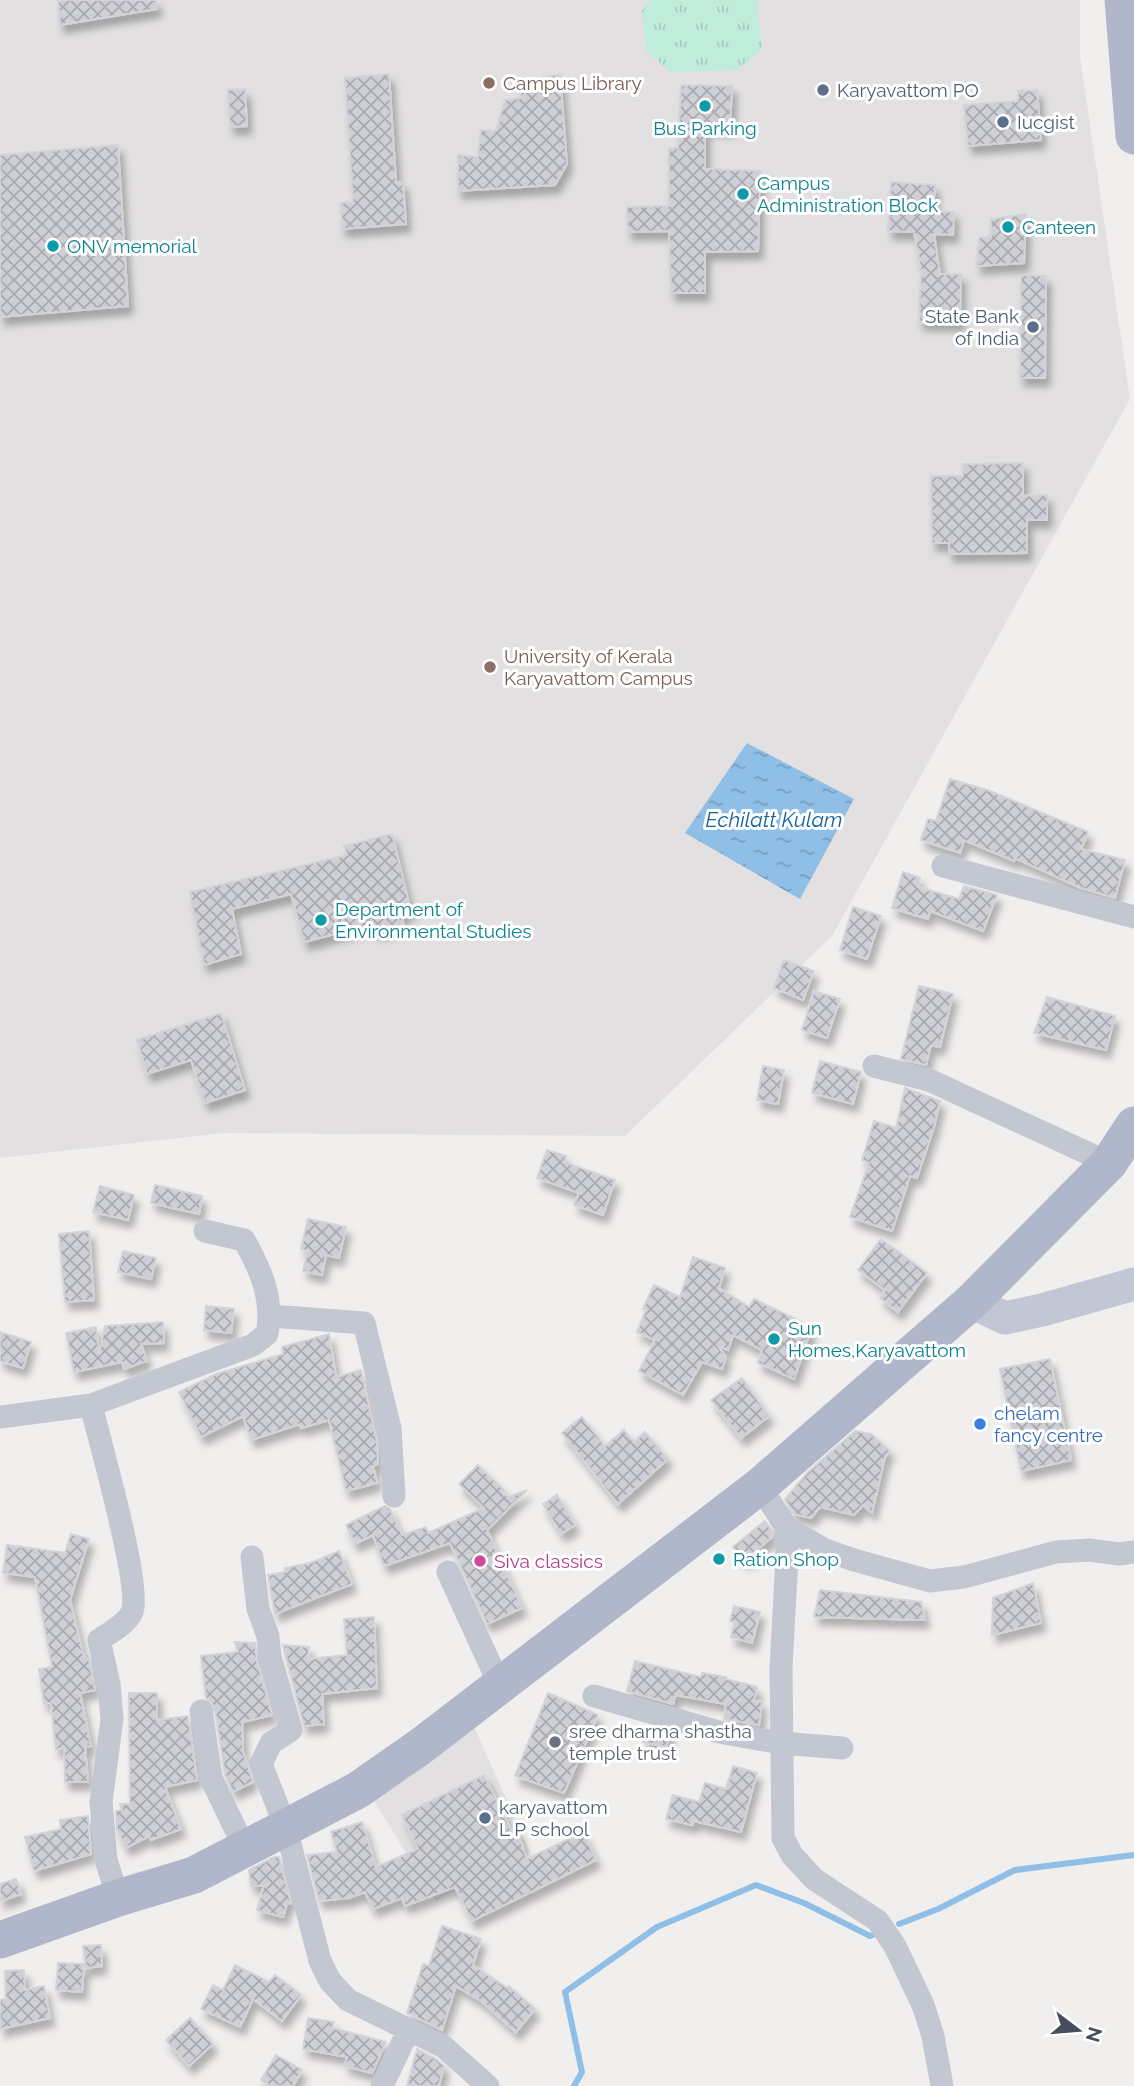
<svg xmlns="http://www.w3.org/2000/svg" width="1134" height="2086" font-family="Raleway,sans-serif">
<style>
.education{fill:#e2e0e0}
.park{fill:url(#park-tufts)}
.water{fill:url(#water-ripples)}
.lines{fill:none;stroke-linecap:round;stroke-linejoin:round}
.stream{stroke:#8fbfe6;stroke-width:6}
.building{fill:url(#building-cross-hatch);stroke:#d3d3d9;stroke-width:2;filter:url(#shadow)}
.minor{stroke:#c3c7d2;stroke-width:23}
.secondary{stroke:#c2c7d6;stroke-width:33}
.primary{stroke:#b0b7cb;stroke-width:37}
.education-dot{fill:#8d6e63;stroke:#fff;stroke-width:2.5}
.service-dot{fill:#5c6f8a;stroke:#fff;stroke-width:2.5}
.culture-dot{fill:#0f9aa8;stroke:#fff;stroke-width:2.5}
.shop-dot{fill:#3f7fe0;stroke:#fff;stroke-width:2.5}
.hotel-dot{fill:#d1479c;stroke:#fff;stroke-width:2.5}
.worship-dot{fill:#6b7280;stroke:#fff;stroke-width:2.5}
.labels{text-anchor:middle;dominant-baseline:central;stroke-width:6;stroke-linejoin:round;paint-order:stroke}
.education-label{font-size:19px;fill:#785e54;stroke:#fff;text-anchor:start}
.service-label{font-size:19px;fill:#4e5e75;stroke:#fff;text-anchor:start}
.culture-label{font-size:19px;fill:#0d838f;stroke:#fff;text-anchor:start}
.shop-label{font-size:19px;fill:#366cbe;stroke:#fff;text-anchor:start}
.hotel-label{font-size:19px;fill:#b23c85;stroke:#fff;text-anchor:start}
.worship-label{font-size:19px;fill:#5b616d;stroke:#fff;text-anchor:start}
.water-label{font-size:21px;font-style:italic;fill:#1561a0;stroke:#fff}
</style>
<defs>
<pattern id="park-tufts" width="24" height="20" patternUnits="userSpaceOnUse" patternTransform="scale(1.75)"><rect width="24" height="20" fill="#bfecdb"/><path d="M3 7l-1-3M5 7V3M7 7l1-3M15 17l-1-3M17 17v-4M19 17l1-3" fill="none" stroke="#a6ccbe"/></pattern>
<pattern id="water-ripples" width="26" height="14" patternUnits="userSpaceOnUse" patternTransform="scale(1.75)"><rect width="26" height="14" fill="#8fbfe6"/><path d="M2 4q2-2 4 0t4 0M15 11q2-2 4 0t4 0" fill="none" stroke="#779dbd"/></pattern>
<pattern id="building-cross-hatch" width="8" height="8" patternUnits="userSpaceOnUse" patternTransform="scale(1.75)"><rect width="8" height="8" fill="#cfcfd6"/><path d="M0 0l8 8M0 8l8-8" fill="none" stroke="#aaaab1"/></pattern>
<filter id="shadow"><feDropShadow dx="4.5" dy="8" stdDeviation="3.5" flood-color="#0004"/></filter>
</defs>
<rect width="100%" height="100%" fill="#f1efee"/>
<path class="education" d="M0,0H1080V56L1130,399L832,936L625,1136L224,1133L0,1158Z
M473,1725L530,1851L436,1901L372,1798Z"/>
<path class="park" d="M650,0H757L762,49L737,70L671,72L646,51L642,11Z"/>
<path class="water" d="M747,743L854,799L800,899L685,833Z"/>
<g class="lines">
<path class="stream" d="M899,1924L938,1909L1015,1870L1134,1855
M574,2086L582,2072L565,1992L657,1927L756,1885L804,1903L870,1936L875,1934"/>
</g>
<path class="building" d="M58,0H156L157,9L60,25Z
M389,74L396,182H403L406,224L342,229L341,203L353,202L345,78Z
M560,74L567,164L555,185L458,191V155L478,157L481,130L496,131L505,100L521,98L520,83Z
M681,85L732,86L730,128L705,127V169L760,171L758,251L705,252V293H671L669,231L628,232L627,207L669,206V149L678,148Z
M245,89L247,126L230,127L228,90Z
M1037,90L1041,140L968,146L964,105L1018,101V91Z
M118,145L128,306L0,317V155Z
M891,182L935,185L933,211L954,212L953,235L934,234L940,274H961L960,323L919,322L921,271L914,232L888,231Z
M1026,214L1024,263L977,266L979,238L991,236V219Z
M1021,275L1046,276L1045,378H1020Z
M1023,463V496L1047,495V520H1027V553L949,554V543H932L931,476H963V464Z
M950,779L990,791L1088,832L1081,849L1125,860L1115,898L1081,888L1015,858L1014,861L964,840L960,853L921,840L928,819L936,821Z
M392,834L411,911L401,914L404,925L375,932L373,924L304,942L291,894L232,909L241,954L204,965L190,892L347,855L344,846Z
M903,872L920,878L918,887L959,899L964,886L997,895L983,931L930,911L928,919L892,908Z
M853,907L881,916L867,959L840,950Z
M784,960L814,971L803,1000L774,988Z
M919,986L953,994L940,1047L931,1045L926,1065L901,1059Z
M814,991L840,999L827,1038L802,1030Z
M1047,997L1115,1016L1106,1050L1034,1033Z
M221,1013L245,1090L205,1103L191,1060L147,1074L137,1040Z
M820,1061L861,1072L853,1104L812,1093Z
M763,1066L784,1070L778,1104L757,1100Z
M905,1088L940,1101L934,1127L917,1178L910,1176L892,1231L850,1217L869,1163L862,1160L874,1121L896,1128Z
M547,1150L566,1156L564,1162L615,1180L603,1215L574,1205L579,1193L537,1178Z
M155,1185L202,1196L199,1214L151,1203Z
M100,1186L134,1195L128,1220L93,1212Z
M308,1219L346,1227L339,1258L326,1255L322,1275L303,1271L308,1251L301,1249Z
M89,1231L94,1300L65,1302L59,1234Z
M881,1239L927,1273L898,1312L880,1298L885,1290L858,1270Z
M123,1251L156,1258L151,1279L118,1272Z
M693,1257L725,1268L719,1288L749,1307L754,1299L812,1327L794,1379L758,1363L762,1350L733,1335L728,1350L718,1346L726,1357L722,1369L702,1362L683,1395L639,1371L655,1340L637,1332L646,1310L643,1309L654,1285L680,1297Z
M206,1306L234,1309L231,1333L204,1330Z
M163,1322L164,1343L141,1344L147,1361L124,1369L122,1362L74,1372L66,1333L96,1327L99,1354L105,1326Z
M0,1332L31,1342L23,1368L0,1361Z
M329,1334L336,1377L361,1370L377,1442L378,1464L373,1466L377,1483L346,1491L329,1420L301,1428L300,1424L251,1440L243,1416L201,1437L179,1392L216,1374L283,1354L282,1347Z
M1050,1359L1071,1460L1021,1471L1000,1369Z
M742,1378L769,1416L741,1438L711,1400Z
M582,1417L605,1446L624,1430L634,1442L645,1432L668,1459L618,1504L562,1433Z
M855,1431L871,1434L890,1451L885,1457L872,1513L863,1505L854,1515L820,1507L811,1518L794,1514L785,1499L807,1473Z
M478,1465L505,1491L503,1493L508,1497L527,1490L487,1530L522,1608L487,1624L450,1543L384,1566L373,1535L355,1544L346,1525L385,1506L390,1509L402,1535L426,1527L428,1533L484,1508L459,1484Z
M557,1495L575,1525L561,1534L543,1504Z
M765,1521L772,1531V1537L744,1561L733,1547Z
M71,1534L89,1539L70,1600L83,1654H88L95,1690L80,1693L91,1746L85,1747L88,1782H65L64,1747L56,1750L51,1703H44L39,1669L52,1667L35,1577L3,1573L7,1545L65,1553Z
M339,1551L352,1584L275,1614L268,1575L285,1572V1568L310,1563Z
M1033,1583L1041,1623L992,1635L993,1598Z
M820,1590L921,1602L925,1620L814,1617Z
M734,1606L760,1612L752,1643L731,1637L735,1622L730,1621Z
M374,1617L377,1688L322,1694L324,1724L304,1726L283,1645L309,1647L308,1659L347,1655L344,1619Z
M235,1642L255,1643L257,1661L272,1715L242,1722L243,1751L253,1782L233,1792L225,1774L215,1709L211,1702L206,1698L201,1656L238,1652Z
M635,1661L701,1677L702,1673L726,1677V1679L757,1687L754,1701L762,1702L759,1725L724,1719L726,1704L675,1695L673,1704L627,1691Z
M129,1693H157V1720L188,1716L197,1780L165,1787L181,1829L151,1840L149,1836L126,1848L117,1830L116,1811L122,1810L120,1804H130Z
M548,1693L598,1715L564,1793L515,1776Z
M647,1726L670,1732L666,1747L643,1742Z
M733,1766L757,1773L741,1832L694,1821L692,1825L666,1819L673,1795L699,1802L705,1783L726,1789Z
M484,1775L511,1830L516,1828L527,1859L583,1832L596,1860L472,1921L455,1887L405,1906L402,1898L373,1909L365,1892L349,1898L319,1901L307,1855L337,1852L331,1832L362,1822L376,1867L418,1849L402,1815Z
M88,1816L91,1854L34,1871L25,1837L61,1829L60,1820Z
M279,1857L291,1903L287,1904L283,1917L257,1910L264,1885L251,1886L249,1870L274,1857Z
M16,1879L21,1894L0,1901V1884Z
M442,1926L481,1939L473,1965L507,1988L509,1986L535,2009L516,2032L481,2001L456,1986L442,2030L407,2013L423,1964L429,1966Z
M101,1945L102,1966L86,1968L83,1946Z
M58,1963L84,1964L82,1992L56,1990Z
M235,1965L269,1982L275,1975L301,1995L282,2021L253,1999L240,2027L201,2009L213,1985L223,1990Z
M24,1970L25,1990L44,1986L50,2018L0,2029V2000L6,1999L5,1971Z
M190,2018L213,2044L189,2066L166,2040Z
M308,2018L334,2022L332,2028L386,2042L372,2073L345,2066L347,2057L303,2049Z
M417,2049L436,2059L444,2066L439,2086H407Z
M276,2055L302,2070L293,2086H271L261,2080Z"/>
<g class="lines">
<path class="minor" d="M943,866L1134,917
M874,1066L929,1080L1109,1163
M271,1316L364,1323L390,1428L394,1496
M91,1405L253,1345L267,1334C274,1300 261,1270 244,1240L205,1231
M0,1417L91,1405C99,1439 142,1587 132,1612C127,1624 109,1633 99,1640L109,1684L112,1719L101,1802L106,1860L118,1898
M760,1486L786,1527L787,1557L781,1667L783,1838L792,1855L814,1879L878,1921L895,1946L923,2005L933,2036L942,2086
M786,1527L823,1549L854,1560L930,1581L964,1577L1056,1552L1089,1550L1119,1554L1134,1552
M252,1557L258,1609L268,1636L270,1657L291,1730L271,1743L261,1764L286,1828L320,1961L330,1981L348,2000L444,2047L488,2086
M448,1572L500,1686
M594,1696L719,1732L781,1743L842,1748
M201,1711L211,1778L245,1849
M382,2086L409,2029"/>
<path class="secondary" d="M971,1302L1005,1318L1042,1310L1134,1284"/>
<path class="primary" d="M1123,0L1134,136
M0,1940L118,1898L194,1875L358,1790L421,1746L760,1486L971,1302L1109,1163L1134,1125"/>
</g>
<g class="education-dot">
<circle cx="489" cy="83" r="7"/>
<circle cx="490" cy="667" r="7"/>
</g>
<g class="service-dot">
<circle cx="823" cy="90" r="7"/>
<circle cx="1003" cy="122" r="7"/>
<circle cx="1033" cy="327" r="7"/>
<circle cx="485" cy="1818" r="7"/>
</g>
<g class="culture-dot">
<circle cx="705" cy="106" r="7"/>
<circle cx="743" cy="194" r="7"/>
<circle cx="1008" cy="227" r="7"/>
<circle cx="53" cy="246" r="7"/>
<circle cx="321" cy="920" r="7"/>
<circle cx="774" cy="1339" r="7"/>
<circle cx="719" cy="1559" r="7"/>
</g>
<circle class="shop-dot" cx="980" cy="1424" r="7"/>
<circle class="hotel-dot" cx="480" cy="1561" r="7"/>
<circle class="worship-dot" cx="555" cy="1742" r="7"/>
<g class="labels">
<g class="education-label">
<text x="503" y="83">Campus Library</text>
<text x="504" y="656">University of Kerala<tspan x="504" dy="22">Karyavattom Campus</tspan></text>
</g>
<g class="service-label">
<text x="837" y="90">Karyavattom PO</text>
<text x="1017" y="122">Iucgist</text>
<text x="1019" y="316" text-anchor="end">State Bank<tspan x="1019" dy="22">of India</tspan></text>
<text x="499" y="1807">karyavattom<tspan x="499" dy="22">L P school</tspan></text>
</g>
<g class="culture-label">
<text x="705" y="128" text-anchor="middle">Bus Parking</text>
<text x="757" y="183">Campus<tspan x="757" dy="22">Administration Block</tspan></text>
<text x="1022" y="227">Canteen</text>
<text x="67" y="246">ONV memorial</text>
<text x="335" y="909">Department of<tspan x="335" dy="22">Environmental Studies</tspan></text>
<text x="788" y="1328">Sun<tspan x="788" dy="22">Homes,Karyavattom</tspan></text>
<text x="733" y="1559">Ration Shop</text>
</g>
<g class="shop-label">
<text x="994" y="1413">chelam<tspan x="994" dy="22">fancy centre</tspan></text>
</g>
<g class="hotel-label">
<text x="494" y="1561">Siva classics</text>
</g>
<g class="worship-label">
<text x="569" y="1731">sree dharma shastha<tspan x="569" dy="22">temple trust</tspan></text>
</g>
<g class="water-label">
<text x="774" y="819">Echilatt Kulam</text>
</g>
</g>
<g transform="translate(1078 2030) rotate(106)" stroke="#ffffff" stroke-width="5" paint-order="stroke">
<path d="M0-5L12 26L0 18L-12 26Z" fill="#484d5b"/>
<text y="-10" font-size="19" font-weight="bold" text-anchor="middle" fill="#484d5b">N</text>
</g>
</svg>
